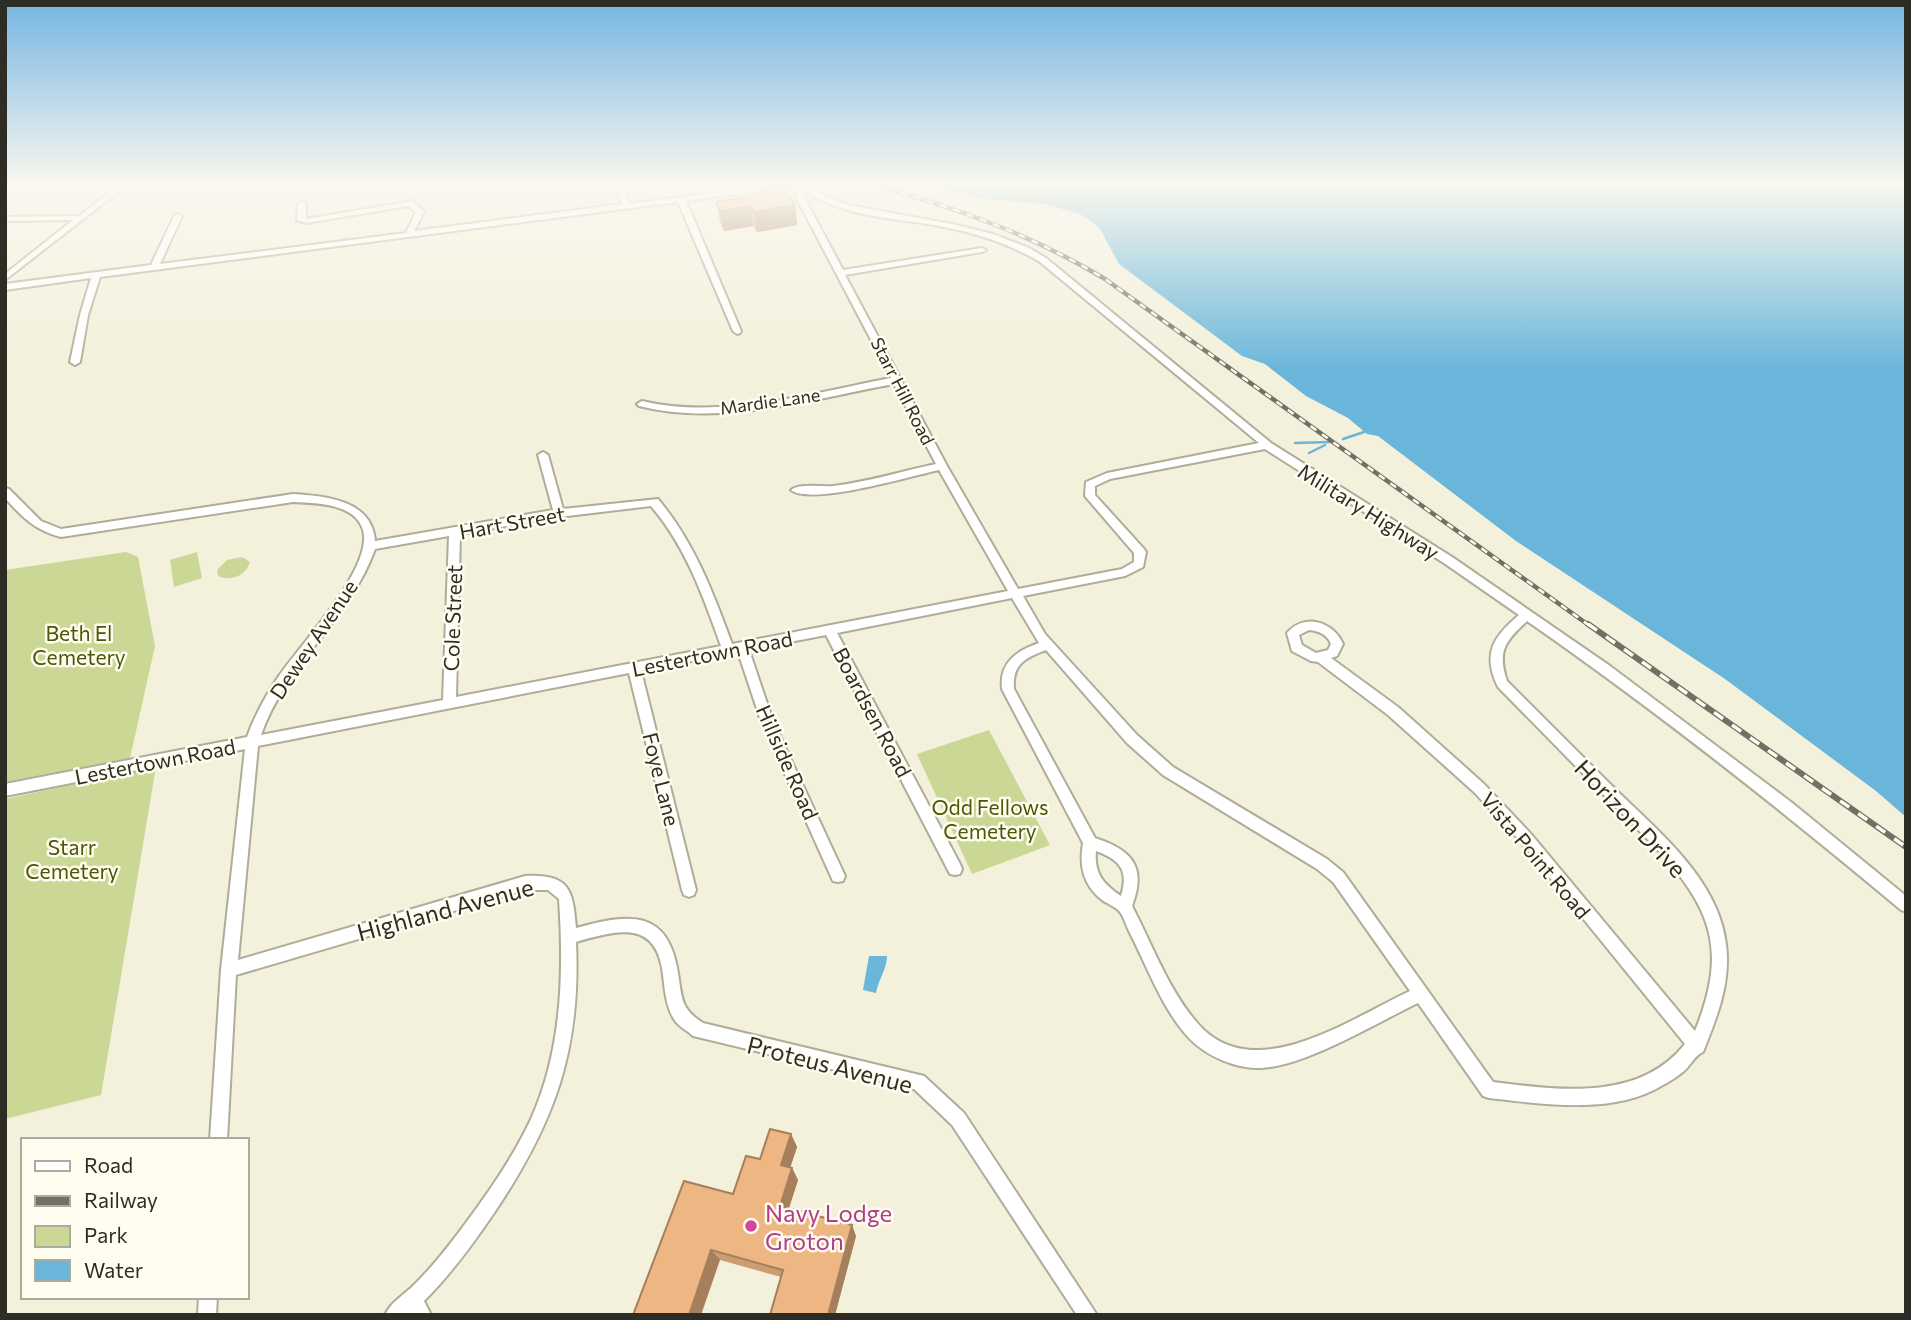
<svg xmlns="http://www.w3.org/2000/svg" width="1911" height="1320" font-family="Commissioner,sans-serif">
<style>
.green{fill:#cbd795}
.water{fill:#6ab6da}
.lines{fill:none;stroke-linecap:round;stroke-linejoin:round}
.stream{stroke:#6ab6da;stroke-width:2.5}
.minor-casing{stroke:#afac99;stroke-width:4}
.minor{fill:#fff;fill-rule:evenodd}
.rail-far1-casing{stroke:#727064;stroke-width:4.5}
.rail-casing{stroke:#727064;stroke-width:6}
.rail-far1{stroke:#fffdf0;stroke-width:2.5;stroke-dasharray:7;stroke-linecap:butt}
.rail{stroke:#fffdf0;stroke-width:3.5;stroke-dasharray:11;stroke-linecap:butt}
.wall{fill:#cc9d71}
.shaded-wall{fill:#a67f5c}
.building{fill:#edb683;stroke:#a67f5c;stroke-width:2}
.hotel-dot{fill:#d1479c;stroke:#fffdf0;stroke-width:2.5}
.labels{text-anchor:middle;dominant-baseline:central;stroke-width:5;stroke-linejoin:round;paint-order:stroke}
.far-street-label{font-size:18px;fill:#2e2d25;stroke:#fffdf0}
.street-label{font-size:21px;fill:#2e2d25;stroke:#fffdf0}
.park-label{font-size:21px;fill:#4d5604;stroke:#fffdf0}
.near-street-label{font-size:24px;fill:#2e2d25;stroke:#fffdf0}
.near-hotel-label{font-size:24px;fill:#b23c85;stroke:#fffdf0;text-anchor:start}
</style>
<rect width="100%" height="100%" fill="#f3f0db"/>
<path class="green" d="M126,552L138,557L155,646L130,758L5,782V570Z
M197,552L202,578L174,587L170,560Z
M242,557L250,562C246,576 230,582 218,576L217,570L227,560Z
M989,730L1050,845L972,874L917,754Z
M156,767L101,1095L5,1119V799Z"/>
<path class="water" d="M934,185H1906V817L1876,791L1725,679L1516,541L1378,436L1367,434L1348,418L1306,396L1265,364L1242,356L1119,264L1099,227L1080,214L1043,204L977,198Z
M869,956H887C887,969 878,980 876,993L863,990Z"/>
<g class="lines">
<path class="stream" d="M1343,439L1364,432
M1295,443L1330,442
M1309,453L1325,445"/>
<defs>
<path id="minor" d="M119,185H127L5,280V274L73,220L5,221V217L79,216Z
M614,185H622L629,204L774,185H794L790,187L686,201L741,331L740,333L737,334L733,331L678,202L100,277L88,315L80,362L75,365L70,362L80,315L91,278L5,290V284L151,265L174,216L178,214L182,216L160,264L406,233L416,212L408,206L306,223L297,220L298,204L302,202L306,204V219L413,201L424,212L414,231L622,204Z
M797,185H808L826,197L848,205L952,224L993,234L1029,248L1046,258L1271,443L1452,557L1610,666L1791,802L1906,896V912L1901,910C1780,809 1657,711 1527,621C1505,641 1497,651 1507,681C1541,715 1575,749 1609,783C1654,828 1718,877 1726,944C1731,983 1717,1017 1703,1052C1694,1056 1691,1065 1684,1071C1677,1077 1669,1082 1661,1086C1613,1115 1542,1104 1489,1098L1483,1096L1418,1003C1376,1023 1306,1066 1261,1068C1236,1069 1206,1056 1189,1038C1162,1009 1147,966 1129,931C1126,925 1124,917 1120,912C1116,907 1108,904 1102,900C1083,885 1079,866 1083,843L1002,689C999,663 1016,651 1039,643L1012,598L837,633L960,864L962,869L960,874L955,875L950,874L826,635L749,650L773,721L845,876L843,881L838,882L833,881L761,721L738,652L641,671L696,890L694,895L689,897L684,895L682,890L629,673L258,746L238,960L525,876C569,874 573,889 576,928C627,914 668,907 678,973C682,998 680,1008 703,1023L924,1076L964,1113L1097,1315H1077L952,1125L914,1089L693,1036C688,1031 681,1028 676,1022C666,1009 665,991 663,975C657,919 618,930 576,942C581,1051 554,1124 494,1213C473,1244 451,1274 424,1301L431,1315H385C390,1303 405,1294 414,1285C428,1271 441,1256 453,1240C481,1203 511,1162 531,1119C562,1050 564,974 559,899L548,890H525L236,975L227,1140H210L221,970L245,749L5,796V784L247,737C255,715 266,695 279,676C300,645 374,567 363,530C355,503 315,503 293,502L61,537C36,531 22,517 5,498V488L9,489L41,521L61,529L293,494C326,496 372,500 375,541L553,510L538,455L543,452L548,455L563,509L658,499C694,542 713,592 732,644L1008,591L939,470C911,476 811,506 791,490C800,483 821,487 833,486C868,482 902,471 936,464L894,384C811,399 722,427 639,406L637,404L642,401C721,420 812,393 891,378L796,197ZM804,190C840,216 891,218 934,225C972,232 1007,242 1040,262L1259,443L1107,473L1086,482L1085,496L1134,553V562L1122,569L1018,589L947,466L845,275L982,252L986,250L982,248L843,270L804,197ZM1265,449L1444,563L1519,615C1493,637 1482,654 1498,687L1654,846C1712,908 1728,950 1695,1031L1531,834L1484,784L1398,707L1331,658L1337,656L1343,644C1333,621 1304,613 1287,633L1292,651L1311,661L1318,662L1388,715L1474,792L1521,842L1685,1044C1639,1102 1559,1090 1493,1082L1343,872L1327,859L1173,767L1137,735L1045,634L1023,596L1125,576L1143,567L1146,552L1144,549L1095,495V486L1110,479ZM651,506C686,547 703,596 721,646L456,697L460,534L559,517ZM449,536L443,700L261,735C285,665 350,619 375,549ZM1309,630C1319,631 1327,634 1331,644L1328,650L1316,653L1302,645L1299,635ZM1046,650L1127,743L1163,775L1317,869L1333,882L1410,991C1352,1018 1256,1086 1200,1026C1170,994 1152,944 1132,906C1147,867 1132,850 1095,838L1014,689C1012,664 1025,658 1046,650ZM1096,851C1120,860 1129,870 1121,896C1103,884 1094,873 1096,851Z
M199,1297H217L216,1315H198Z"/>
</defs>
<use href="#minor" class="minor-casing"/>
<use href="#minor" class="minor"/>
<defs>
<path id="rail-far1" d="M873,185C955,207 1032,235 1105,279L1590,626"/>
<path id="rail" d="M1588,624L1906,847"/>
</defs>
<use href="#rail-far1" class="rail-far1-casing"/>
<use href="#rail" class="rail-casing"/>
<use href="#rail-far1" class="rail-far1"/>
<use href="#rail" class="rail"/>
</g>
<path class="wall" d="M761,188L795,205L797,225L757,232L753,226L724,231L720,222L716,202L761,194Z
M791,1134L797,1147L790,1168H792L798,1180L789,1208L856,1236L835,1315H770L781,1277L720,1260L633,1315L733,1194L760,1159Z"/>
<path class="shaded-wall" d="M795,205L797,225L757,232L754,212Z
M750,206L753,226L724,231L720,211Z
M791,1134L797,1147L787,1177L781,1165Z
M792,1168L798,1180L786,1217L780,1206Z
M852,1225L856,1236L835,1315H828Z
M711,1250L720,1260L701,1315H689Z"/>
<path class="building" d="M780,185H783L795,205L754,212L750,206L720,211L716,202L764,194L761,188Z
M770,1129L791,1134L781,1165L792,1168L780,1206L852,1225L828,1315H770L783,1270L711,1250L689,1315H633L684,1181L733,1194L746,1156L760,1159Z"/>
<linearGradient id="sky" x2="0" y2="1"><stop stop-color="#75b5e2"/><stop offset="0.5" stop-color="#faf8ef"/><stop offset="1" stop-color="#faf8ef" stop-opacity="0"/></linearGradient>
<rect width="1911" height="370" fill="url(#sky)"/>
<circle class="hotel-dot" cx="751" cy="1226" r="7"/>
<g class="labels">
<g class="far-street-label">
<text transform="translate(903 391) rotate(63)">Starr Hill Road</text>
<text transform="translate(770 401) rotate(-8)">Mardie Lane</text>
</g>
<g class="street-label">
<text transform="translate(1369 511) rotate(32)">Military Highway</text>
<text transform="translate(512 522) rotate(-10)">Hart Street</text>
<text transform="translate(452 618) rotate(-88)">Cole Street</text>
<text transform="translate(313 639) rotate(-56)">Dewey Avenue</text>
<text transform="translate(712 653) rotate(-11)">Lestertown Road</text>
<text transform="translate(873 712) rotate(62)">Boardsen Road</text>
<text transform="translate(155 761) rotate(-11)">Lestertown Road</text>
<text transform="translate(788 762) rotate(66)">Hillside Road</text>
<text transform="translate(662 779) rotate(76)">Foye Lane</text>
<text transform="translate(1536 855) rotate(50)">Vista Point Road</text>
</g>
<g class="park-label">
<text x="79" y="632">Beth El<tspan x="79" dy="24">Cemetery</tspan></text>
<text x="990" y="806">Odd Fellows<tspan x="990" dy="24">Cemetery</tspan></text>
<text x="72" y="846">Starr<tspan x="72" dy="24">Cemetery</tspan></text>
</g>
<g class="near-street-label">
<text transform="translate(1631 818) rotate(47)">Horizon Drive</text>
<text transform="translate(445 909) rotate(-15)">Highland Avenue</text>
<text transform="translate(830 1064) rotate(14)">Proteus Avenue</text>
</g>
<g class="near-hotel-label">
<text x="765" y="1212">Navy Lodge<tspan x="765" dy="28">Groton</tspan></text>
</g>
</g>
<rect width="1911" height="1320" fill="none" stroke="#2e2d25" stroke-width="14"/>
<rect x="21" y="1138" width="228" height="161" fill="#fffdf0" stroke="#abaa9f" stroke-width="2"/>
<rect x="35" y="1161" width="35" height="10" fill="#ffffff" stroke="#abaa9f" stroke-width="2"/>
<text x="84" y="1173" font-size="21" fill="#2e2d25">Road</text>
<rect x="35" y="1196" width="35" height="10" fill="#727064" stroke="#abaa9f" stroke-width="2"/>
<text x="84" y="1208" font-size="21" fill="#2e2d25">Railway</text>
<rect x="35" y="1226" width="35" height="21" fill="#cbd795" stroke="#abaa9f" stroke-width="2"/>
<text x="84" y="1243" font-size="21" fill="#2e2d25">Park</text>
<rect x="35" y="1260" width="35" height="21" fill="#6ab6da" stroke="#abaa9f" stroke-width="2"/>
<text x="84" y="1278" font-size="21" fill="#2e2d25">Water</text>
</svg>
